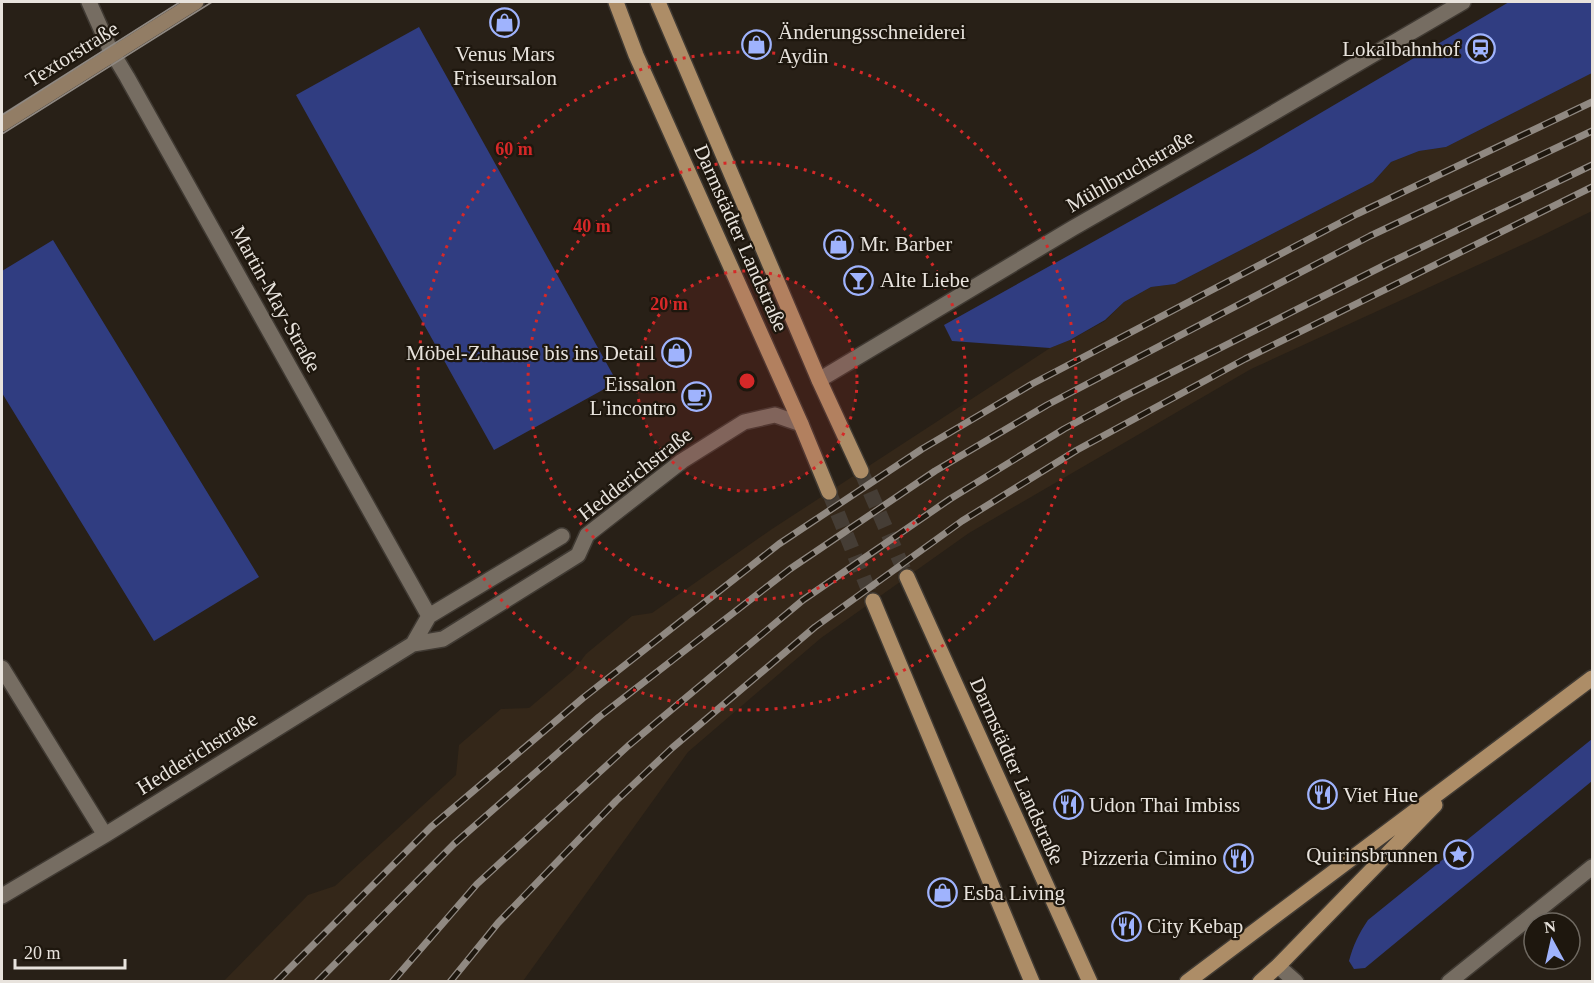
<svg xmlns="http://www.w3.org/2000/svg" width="1594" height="983" font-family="'Times New Roman',serif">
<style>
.built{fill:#342719}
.green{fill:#303d81}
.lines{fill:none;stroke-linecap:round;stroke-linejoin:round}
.primary-tunnel{stroke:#453d35;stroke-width:15;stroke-dasharray:15 8;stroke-linecap:butt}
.street-casing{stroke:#403a33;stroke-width:18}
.secondary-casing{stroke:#403a33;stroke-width:18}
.primary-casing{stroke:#403a33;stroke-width:18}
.street{stroke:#766d62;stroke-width:15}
.secondary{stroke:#927d65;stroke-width:15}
.primary{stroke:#ad8d67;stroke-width:15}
.tram{stroke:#908982;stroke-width:1.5}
.rail-casing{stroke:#908982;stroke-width:7}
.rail{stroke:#1e170e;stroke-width:4.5;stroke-dasharray:14;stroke-linecap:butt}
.ring{fill:none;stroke:#d62828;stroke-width:3;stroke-dasharray:3 6}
.labels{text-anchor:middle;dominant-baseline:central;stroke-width:4.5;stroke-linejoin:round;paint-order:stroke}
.poi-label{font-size:21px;fill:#e8e3dd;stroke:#1e170e;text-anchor:start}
.street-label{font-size:21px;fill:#e8e3dd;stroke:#1e170e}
.centre{fill:#d62828;stroke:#1e170e;stroke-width:3}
.ring-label{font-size:18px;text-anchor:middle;font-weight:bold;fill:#d62828;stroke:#1e170e;stroke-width:4.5;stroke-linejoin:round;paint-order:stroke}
</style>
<rect width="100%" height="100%" fill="#282017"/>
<path class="built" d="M1592,73V211L1539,237L1251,369L969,533L821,638L688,752L523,981L223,982L308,895L335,886L456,775L459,745L501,709L529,708L574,670L586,654L632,616L652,613L772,529L1050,348L1070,340L1105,321L1124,302L1151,287L1175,284L1373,182L1391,162L1419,151L1446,147Z"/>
<path class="green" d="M1509,2H1592V73L1446,147L1419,151L1391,162L1373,182L1175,284L1151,287L1124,302L1105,320L1070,340L1050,348L952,341L944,325L1256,151Z
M419,27L617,382L494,450L296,95Z
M53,240L259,577L154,641L2,393V271Z
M1592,739V781L1365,968L1354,969L1349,961C1353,946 1359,933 1368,920Z"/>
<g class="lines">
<path class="primary-tunnel" d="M861,471L907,577
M829,492L873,601"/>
<defs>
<path id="street" d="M89,2L109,47L127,77L429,616
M819,380L1073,228L1244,130L1463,2
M413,644L429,616L562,536
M2,668L105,835
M2,896L105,835L413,644L443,639L578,555L587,535L682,461L744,422L775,415L801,424
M1278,966L1296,982
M1449,982L1592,867"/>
<path id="secondary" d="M2,124L196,2"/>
<path id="primary" d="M616,2L636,55L801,424L829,492
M658,2L819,380L861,471
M907,577L1090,982
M873,601L1032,982
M1187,982L1592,678
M1260,982L1278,966L1435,805"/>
</defs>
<use href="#street" class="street-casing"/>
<use href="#secondary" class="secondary-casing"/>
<use href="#primary" class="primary-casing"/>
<use href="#street" class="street"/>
<use href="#secondary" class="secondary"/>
<use href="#primary" class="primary"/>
<path class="tram" d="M2,115L180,2
M2,134L212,2"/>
<defs>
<path id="rail" d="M276,982L431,827L583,698L779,544L922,449L1032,384L1357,214L1592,102
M317,982L454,844L599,717L790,569L935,471L1047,405L1370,236L1592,131
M392,982L477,884L628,746L803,600L950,499L1064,429L1123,397L1387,264L1592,165
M450,982L498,923L616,801L672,748L815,627L962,521L1077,450L1245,359L1592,187"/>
</defs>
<use href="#rail" class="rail-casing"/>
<use href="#rail" class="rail"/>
</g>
<circle cx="747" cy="381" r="110" fill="#d62828" fill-opacity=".12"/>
<g class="ring">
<circle cx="747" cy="381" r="110"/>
<circle cx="747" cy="381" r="219"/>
<circle cx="747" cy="381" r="329"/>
</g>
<defs>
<symbol id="shop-ring" viewBox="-11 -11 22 22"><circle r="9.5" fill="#1e170e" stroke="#9fb3fd" stroke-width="1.5"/><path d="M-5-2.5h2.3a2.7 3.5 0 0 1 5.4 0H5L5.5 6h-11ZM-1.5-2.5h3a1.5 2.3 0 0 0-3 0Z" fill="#9fb3fd"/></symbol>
<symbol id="station-ring" viewBox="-11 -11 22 22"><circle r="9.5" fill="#1e170e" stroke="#9fb3fd" stroke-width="1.5"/><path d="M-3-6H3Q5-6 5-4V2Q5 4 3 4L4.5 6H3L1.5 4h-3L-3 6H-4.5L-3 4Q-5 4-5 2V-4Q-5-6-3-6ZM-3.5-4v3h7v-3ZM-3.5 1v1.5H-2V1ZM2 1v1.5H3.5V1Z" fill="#9fb3fd"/></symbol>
<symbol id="bar-ring" viewBox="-11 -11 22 22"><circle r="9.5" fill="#1e170e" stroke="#9fb3fd" stroke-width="1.5"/><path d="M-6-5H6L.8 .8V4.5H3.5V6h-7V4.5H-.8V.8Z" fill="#9fb3fd"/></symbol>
<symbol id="cafe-ring" viewBox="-11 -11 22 22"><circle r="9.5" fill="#1e170e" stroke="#9fb3fd" stroke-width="1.5"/><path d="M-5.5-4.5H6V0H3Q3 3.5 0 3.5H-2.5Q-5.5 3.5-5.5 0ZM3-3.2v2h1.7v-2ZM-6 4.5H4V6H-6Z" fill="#9fb3fd"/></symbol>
<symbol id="restaurant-ring" viewBox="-11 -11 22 22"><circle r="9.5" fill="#1e170e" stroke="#9fb3fd" stroke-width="1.5"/><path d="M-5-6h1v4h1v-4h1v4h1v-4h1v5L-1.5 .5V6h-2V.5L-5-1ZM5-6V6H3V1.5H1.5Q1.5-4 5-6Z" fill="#9fb3fd"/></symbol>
<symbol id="sight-ring" viewBox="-11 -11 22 22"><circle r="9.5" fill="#1e170e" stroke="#9fb3fd" stroke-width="1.5"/><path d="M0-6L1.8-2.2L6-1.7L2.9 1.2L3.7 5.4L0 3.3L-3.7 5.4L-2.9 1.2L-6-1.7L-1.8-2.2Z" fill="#9fb3fd"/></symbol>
</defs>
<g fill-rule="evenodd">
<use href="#shop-ring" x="488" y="6" width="33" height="33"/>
<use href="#shop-ring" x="740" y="28" width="33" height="33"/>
<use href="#station-ring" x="1464" y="32" width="33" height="33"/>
<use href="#shop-ring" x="822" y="228" width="33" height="33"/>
<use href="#bar-ring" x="842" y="264" width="33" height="33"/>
<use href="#shop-ring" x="660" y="336" width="33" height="33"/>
<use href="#cafe-ring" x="680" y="380" width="33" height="33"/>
<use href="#restaurant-ring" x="1306" y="778" width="33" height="33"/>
<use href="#restaurant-ring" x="1052" y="788" width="33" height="33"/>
<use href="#sight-ring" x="1442" y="838" width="33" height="33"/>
<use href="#restaurant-ring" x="1222" y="842" width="33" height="33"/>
<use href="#shop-ring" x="926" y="876" width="33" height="33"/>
<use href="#restaurant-ring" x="1110" y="910" width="33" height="33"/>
</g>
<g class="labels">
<g class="poi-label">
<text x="778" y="32">Änderungsschneiderei<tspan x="778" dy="24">Aydin</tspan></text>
<text x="1460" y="49" text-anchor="end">Lokalbahnhof</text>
<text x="505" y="54" text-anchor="middle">Venus Mars<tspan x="505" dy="24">Friseursalon</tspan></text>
<text x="860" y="244">Mr. Barber</text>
<text x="880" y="280">Alte Liebe</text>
<text x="655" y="353" text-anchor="end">Möbel-Zuhause bis ins Detail</text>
<text x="676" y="384" text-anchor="end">Eissalon<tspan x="676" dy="24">L'incontro</tspan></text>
<text x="1343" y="795">Viet Hue</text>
<text x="1089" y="805">Udon Thai Imbiss</text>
<text x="1438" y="855" text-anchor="end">Quirinsbrunnen</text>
<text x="1217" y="858" text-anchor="end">Pizzeria Cimino</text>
<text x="963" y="893">Esba Living</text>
<text x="1147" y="926">City Kebap</text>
</g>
<g class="street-label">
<text transform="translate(72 54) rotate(-32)">Textorstraße</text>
<text transform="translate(1130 171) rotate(-30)">Mühlbruchstraße</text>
<text transform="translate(741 238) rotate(66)">Darmstädter Landstraße</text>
<text transform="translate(276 299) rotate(61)">Martin-May-Straße</text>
<text transform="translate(635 474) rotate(-38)">Hedderichstraße</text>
<text transform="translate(197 753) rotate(-32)">Hedderichstraße</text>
<text transform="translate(1017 771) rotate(66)">Darmstädter Landstraße</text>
</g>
</g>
<circle cx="747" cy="381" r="9" class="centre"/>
<g class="ring-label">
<text x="514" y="155">60 m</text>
<text x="592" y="232">40 m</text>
<text x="669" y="310">20 m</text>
</g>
<rect width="1594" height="983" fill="none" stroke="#e8e3dd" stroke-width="6"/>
<g transform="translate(1552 941) rotate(352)"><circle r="28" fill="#1e170e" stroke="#6f6961" stroke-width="1.5"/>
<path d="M0-4.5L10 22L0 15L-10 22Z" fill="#9fb3fd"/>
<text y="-9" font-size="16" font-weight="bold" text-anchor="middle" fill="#e8e3dd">N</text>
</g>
<path d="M15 959v9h110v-9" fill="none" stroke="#e8e3dd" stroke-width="3"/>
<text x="24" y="959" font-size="18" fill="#e8e3dd" stroke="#1e170e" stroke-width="4.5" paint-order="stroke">20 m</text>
</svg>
